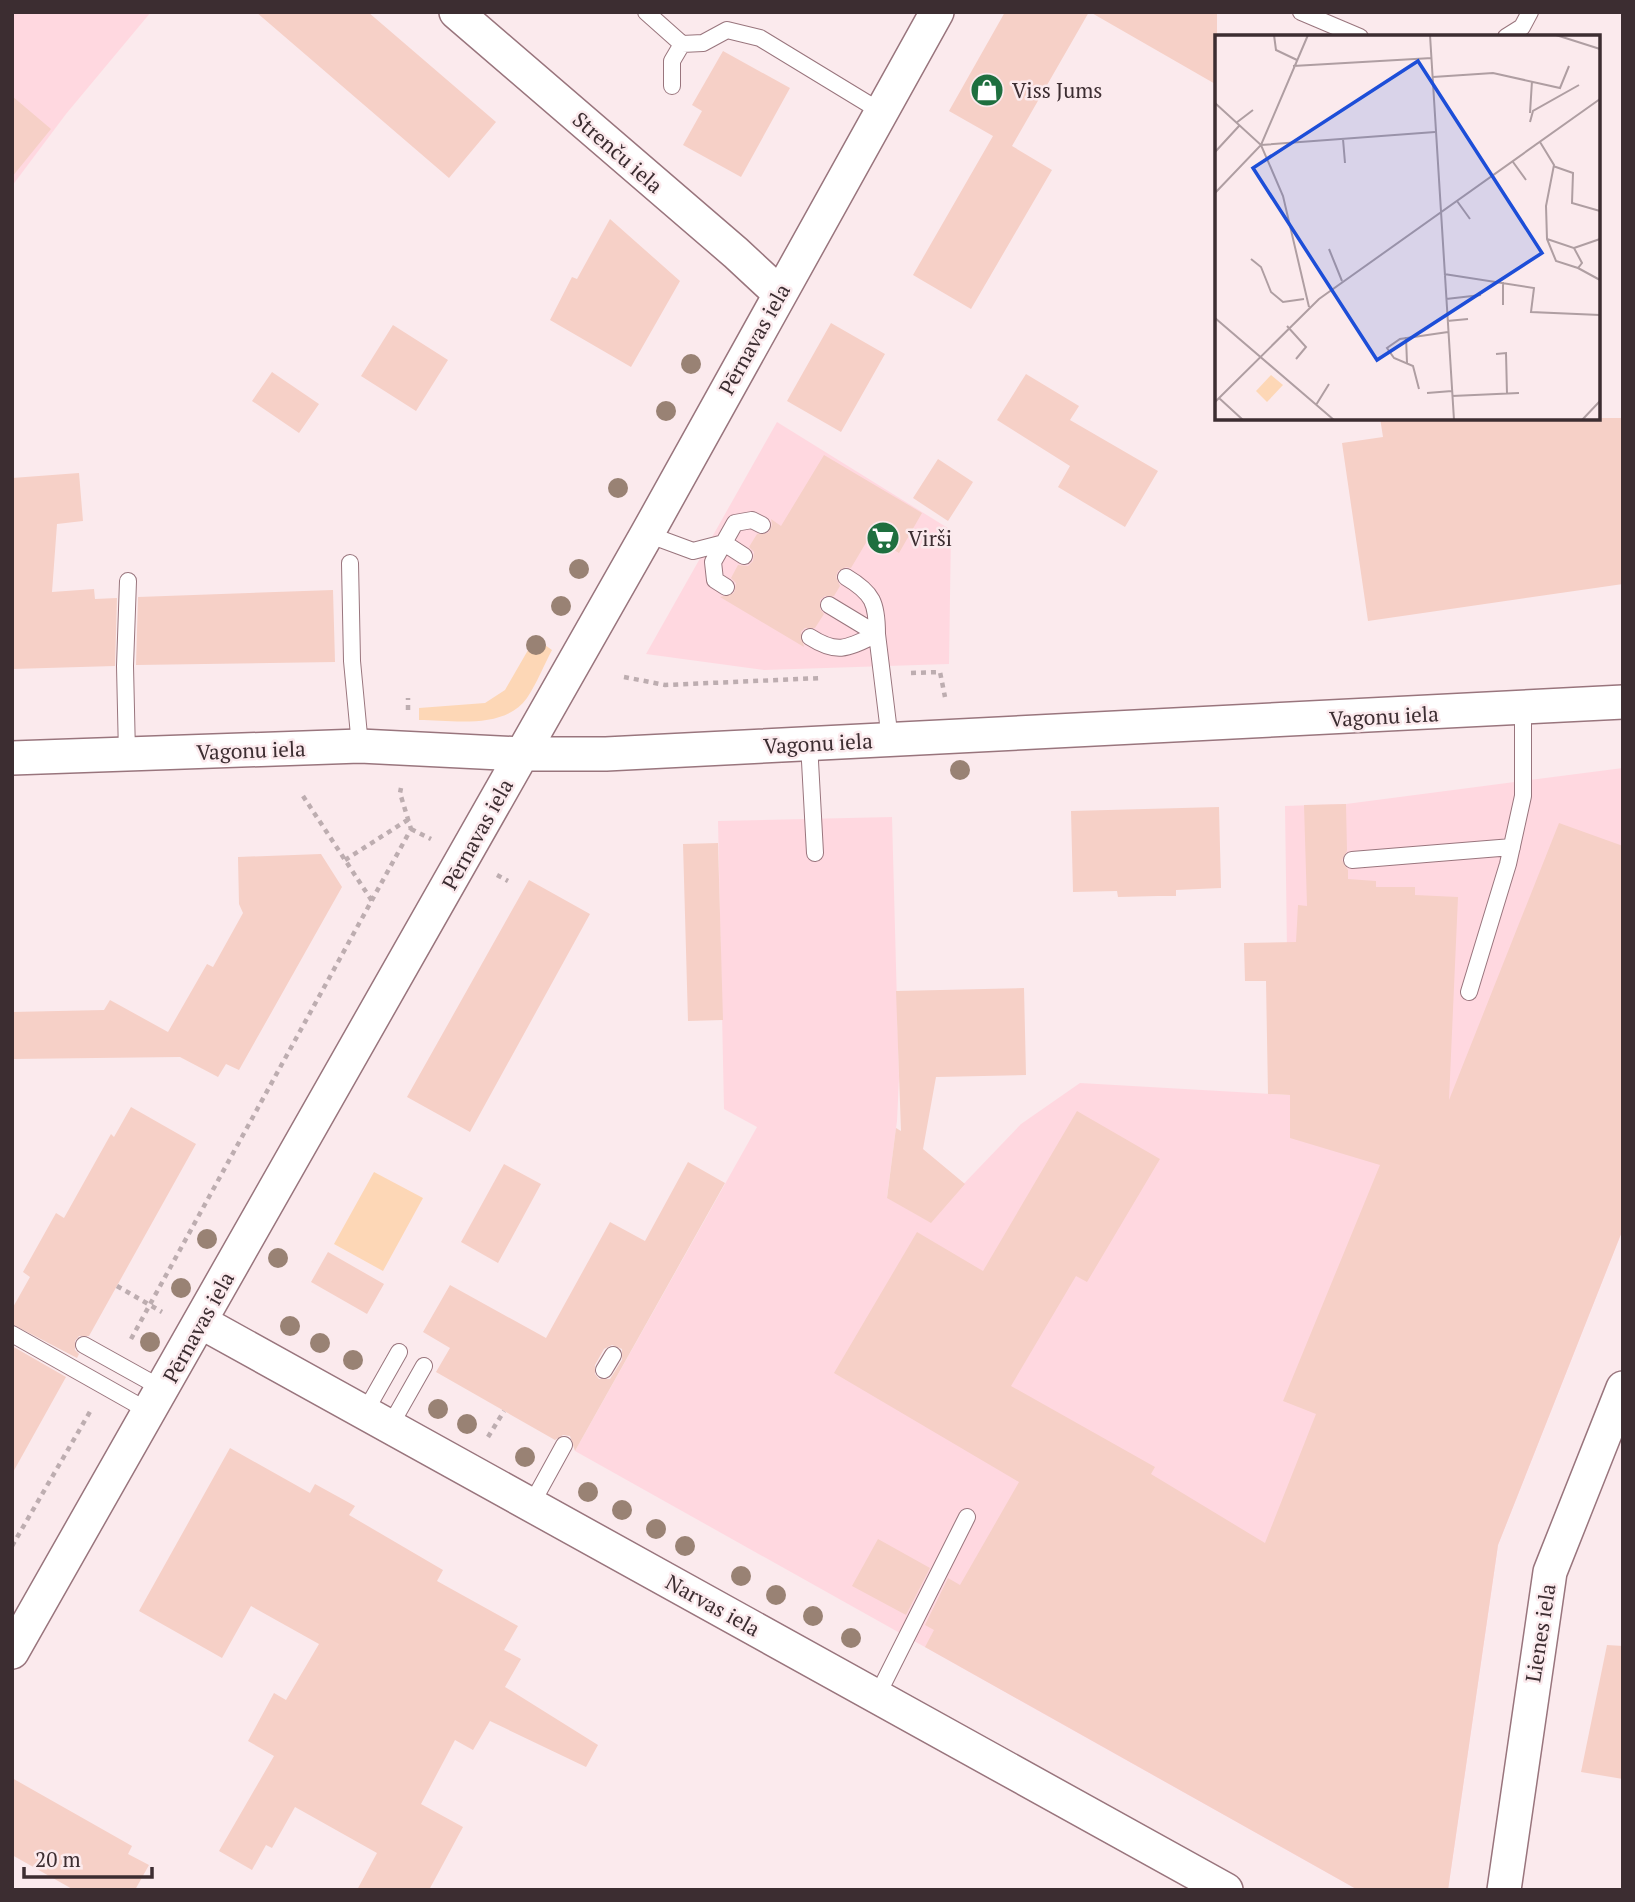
<svg xmlns="http://www.w3.org/2000/svg" width="1635" height="1902" font-family="'PT Serif',serif">
<style>
.built{fill:#ffd8e0}
.green{fill:#fdd7b6}
.building{fill:#f6d0c7;fill-rule:evenodd}
.lines{fill:none;stroke-linecap:round;stroke-linejoin:round}
.service-casing{stroke:#99757d;stroke-width:18}
.minor-casing{stroke:#99757d;stroke-width:36}
.path{stroke:#bdadb0;stroke-width:4.5;stroke-dasharray:5 5;stroke-linecap:butt}
.service{stroke:#fff;stroke-width:16}
.minor{stroke:#fff;stroke-width:33}
.tree{fill:#998274}
.labels{text-anchor:middle;dominant-baseline:central;stroke-width:5;stroke-linejoin:round;paint-order:stroke}
.poi-label{font-size:21px;fill:#3c2d31;stroke:#fbeaed;text-anchor:start}
.street-label{font-size:21px;fill:#3c2d31;stroke:#fbeaed}
.inset-road{fill:none;stroke:#af9ea2;stroke-width:2}
.view{fill:#1d4ed8;fill-opacity:0.15;stroke:#1d4ed8;stroke-width:3.5}
.inset-edge{fill:none;stroke:#3c2d31;stroke-width:3.5}
</style>
<rect width="100%" height="100%" fill="#fbeaed"/>
<path class="built" d="M12,12H151L66,114L12,186Z
M777,422L951,530L949,664L764,670L646,654Z
M1623,768V1229L1498,1545L1448,1890H1358L575,1451L757,1127L724,1109L718,821L892,817L899,1078L897,1121L887,1197L928,1221L1021,1124L1080,1083L1289,1095L1285,806L1346,804Z"/>
<path class="green" d="M535,638L552,650C544,665 537,683 527,698C504,730 453,720 419,720V708L485,703L505,690Z
M374,1172L423,1198L383,1271L334,1244Z"/>
<path class="building" d="M256,12H368L496,122L449,178Z
M1005,12H1089L1012,146L1052,170L971,309L913,275L993,136L949,111Z
M1090,12H1217V85Z
M723,51L790,88L741,177L683,145L702,111L692,105Z
M12,96L51,129L12,177Z
M610,219L680,281L631,367L550,320L572,277L577,279Z
M831,323L885,354L841,432L787,401Z
M393,325L448,360L416,411L361,376Z
M272,372L319,404L299,433L252,401Z
M1026,374L1079,406L1070,420L1158,471L1125,527L1058,487L1070,466L997,420Z
M1380,418H1623V584L1368,621L1342,443L1383,437Z
M824,455L922,513L899,553L870,536L851,568L846,567L838,571L836,577L840,586L834,596H825L820,600V609L824,614L815,628H805L801,632L804,647L720,597L734,593L736,583L731,578L738,565L748,566L753,561L754,552L749,547L757,534L768,533L772,525L771,519L781,526Z
M938,459L973,482L948,521L913,498Z
M79,473L83,521L57,524L52,592L94,589L95,599L117,598L115,666L12,669V478Z
M333,590L335,662L136,665L138,597Z
M1346,804L1347,851L1342,860L1348,870V879L1376,881V887H1415V895L1458,897L1449,1100L1559,823L1623,846V1229L1498,1545L1448,1890H1358L925,1647L934,1630L925,1625L948,1578L960,1585L1019,1482L834,1373L917,1232L983,1271L1077,1111L1160,1159L1087,1282L1076,1276L1011,1386L1155,1467L1151,1474L1265,1543L1316,1414L1283,1401L1380,1165L1290,1138V1095L1268,1094L1266,981H1245L1244,943L1296,942L1298,905L1307,906L1304,805Z
M1219,807L1221,888L1176,890V896H1158L1118,897L1117,891L1073,892L1071,811Z
M718,843L723,1020L688,1021L683,844Z
M321,854L342,887L239,1070L226,1064L218,1077L180,1057L12,1059V1012L104,1010L110,1000L168,1032L207,964L213,967L243,913L239,904L238,857Z
M529,880L590,914L470,1132L407,1097Z
M1024,988L1026,1075L936,1077L923,1149L965,1184L931,1223L887,1198L896,1128L901,1131L896,991Z
M131,1107L196,1144L89,1336H79L75,1341V1350L79,1354L77,1358L12,1324V1309L30,1277L23,1272L56,1213L64,1218L111,1134L114,1137Z
M688,1162L725,1183L575,1451L570,1436L563,1435L555,1440L436,1372L450,1348L423,1332L450,1285L546,1338L610,1222L645,1241ZM612,1345L622,1349V1360L610,1379H599L595,1374V1365L604,1349Z
M504,1164L541,1184L498,1263L461,1242Z
M328,1252L384,1284L367,1314L311,1282Z
M12,1346L66,1377L12,1474Z
M230,1448L310,1493L315,1484L355,1506L349,1515L443,1570L437,1581L518,1626L504,1650L521,1659L505,1687L598,1745L586,1767L490,1721L473,1750L455,1740L421,1804L463,1827L429,1890H357L377,1853L295,1807L272,1848L266,1845L252,1870L219,1851L274,1756L248,1741L274,1693L286,1700L319,1644L251,1606L222,1658L139,1611Z
M878,1539L930,1568L906,1615L852,1586Z
M1607,1645L1623,1646V1779L1581,1772Z
M12,1778L132,1846L128,1854L149,1865L135,1890H74L12,1855Z"/>
<g class="lines">
<defs>
<path id="service" d="M646,12L682,44L703,43L727,30L760,38L880,111
M1301,12L1360,37
M1506,37L1522,27L1530,12
M672,86V61L682,44
M647,534L693,551L724,543L744,556
M350,563L352,661L360,746
M726,587L715,580L713,562L735,523L752,520L762,525
M829,605L877,634L890,740
M810,637C838,655 848,648 877,634C877,603 873,593 846,577
M809,743L815,853
M127,754L125,666L128,581
M1352,860L1512,847
M1469,992L1508,864L1523,796V709
M12,1334L150,1412
M84,1345L163,1389
M604,1370L613,1355
M365,1412L399,1352
M390,1426L424,1366
M531,1505L564,1445
M877,1696L967,1517"/>
<path id="minor" d="M456,12L736,253L779,293
M12,758L360,746L522,754H606L1623,702
M201,1322L1226,1890
M12,1652L647,534L937,12
M1504,1890L1550,1572L1623,1388"/>
</defs>
<use href="#service" class="service-casing"/>
<use href="#minor" class="minor-casing"/>
<path class="path" d="M911,673L940,672L945,697
M624,677L665,685L822,678
M408,710V698
M303,796L372,901
M411,829L431,839
M345,860L409,819
M497,875L508,881
M117,1286L162,1312
M131,1339L411,829L400,793L401,788
M488,1437L504,1411
M12,1546L91,1410"/>
<use href="#service" class="service"/>
<use href="#minor" class="minor"/>
</g>
<g class="tree">
<circle cx="691" cy="364" r="10"/>
<circle cx="666" cy="411" r="10"/>
<circle cx="618" cy="488" r="10"/>
<circle cx="579" cy="569" r="10"/>
<circle cx="561" cy="606" r="10"/>
<circle cx="536" cy="645" r="10"/>
<circle cx="960" cy="770" r="10"/>
<circle cx="207" cy="1239" r="10"/>
<circle cx="278" cy="1258" r="10"/>
<circle cx="181" cy="1288" r="10"/>
<circle cx="290" cy="1326" r="10"/>
<circle cx="150" cy="1342" r="10"/>
<circle cx="320" cy="1343" r="10"/>
<circle cx="353" cy="1360" r="10"/>
<circle cx="438" cy="1409" r="10"/>
<circle cx="467" cy="1424" r="10"/>
<circle cx="525" cy="1457" r="10"/>
<circle cx="588" cy="1492" r="10"/>
<circle cx="622" cy="1510" r="10"/>
<circle cx="656" cy="1529" r="10"/>
<circle cx="685" cy="1546" r="10"/>
<circle cx="741" cy="1576" r="10"/>
<circle cx="776" cy="1595" r="10"/>
<circle cx="813" cy="1616" r="10"/>
<circle cx="851" cy="1638" r="10"/>
</g>
<defs>
<symbol id="shop-disc" viewBox="-11 -11 22 22"><circle r="9.5" fill="#1e6f3f" stroke="#fbeaed"/><path d="M-5-2.5h2.3a2.7 3.5 0 0 1 5.4 0H5L5.5 6h-11ZM-1.5-2.5h3a1.5 2.3 0 0 0-3 0Z" fill="#fff"/></symbol>
<symbol id="supermarket-disc" viewBox="-11 -11 22 22"><circle r="9.5" fill="#1e6f3f" stroke="#fbeaed"/><path d="M-6-5.5h2.5l.6 2H6L4.5 2H-2.5L-4.4-4H-6ZM-1.5 3.2a1.3 1.3 0 1 0 .1 0ZM3 3.2a1.3 1.3 0 1 0 .1 0Z" fill="#fff"/></symbol>
</defs>
<g fill-rule="evenodd">
<use href="#shop-disc" x="968" y="71" width="38" height="38"/>
<use href="#supermarket-disc" x="864" y="519" width="38" height="38"/>
</g>
<g class="labels">
<g class="poi-label">
<text x="1012" y="90">Viss Jums</text>
<text x="908" y="538">Virši</text>
</g>
<g class="street-label">
<text transform="translate(618 152) rotate(41)">Strenču iela</text>
<text transform="translate(754 339) rotate(-61)">Pērnavas iela</text>
<text transform="translate(1384 716) rotate(-3)">Vagonu iela</text>
<text transform="translate(818 743) rotate(-3)">Vagonu iela</text>
<text transform="translate(251 750) rotate(-2)">Vagonu iela</text>
<text transform="translate(477 834) rotate(-61)">Pērnavas iela</text>
<text transform="translate(198 1327) rotate(-61)">Pērnavas iela</text>
<text transform="translate(713 1605) rotate(29)">Narvas iela</text>
<text transform="translate(1540 1633) rotate(-81)">Lienes iela</text>
</g>
</g>
<g transform="translate(1215 35)">
<rect width="385" height="385" fill="#fbeaed"/>
<path d="M56,340L68,350L52,367L41,356Z" fill="#fdd7b6"/>
<path class="inset-road" d="M59,0L61,15L82,25M215,0L239,385M341,0L385,14M78,31L217,23M218,42L278,38L345,53L354,31M0,68L46,110L68,161L94,272M315,78L317,46M315,87L318,76L364,50M21,88L38,75M128,104L130,128M325,107L339,130L331,171L332,204L359,213L367,228L363,233L341,226L332,204M46,110L220,97M0,117L24,91M298,127L311,145M338,131L358,138L357,168L385,176M0,158L46,110L93,0M242,166L255,184M359,213L385,204M114,214L127,246M36,224L46,232L56,257L68,267L89,264M363,233L385,245M229,239L319,253L316,277L385,280M288,247V270M231,264L266,260M0,283L119,385M232,286L253,284M72,291L91,312L81,324M191,302L192,328M281,319L291,318L292,359M204,354L198,331L179,323L172,313L185,304L233,297M212,358L237,356M237,361L304,358M4,363L28,385M0,367L104,264L385,64M101,370L114,349M367,385L385,366"/>
<path class="view" d="M203,26L327,218L162,325L38,133Z"/>
<rect width="385" height="385" class="inset-edge"/>
</g>
<rect width="1635" height="1902" fill="none" stroke="#3c2d31" stroke-width="28"/>
<path d="M24 1867v10h128v-10" fill="none" stroke="#3c2d31" stroke-width="3.5"/>
<text x="35" y="1867" font-size="21" fill="#3c2d31" stroke="#fbeaed" stroke-width="5" paint-order="stroke">20 m</text>
</svg>
